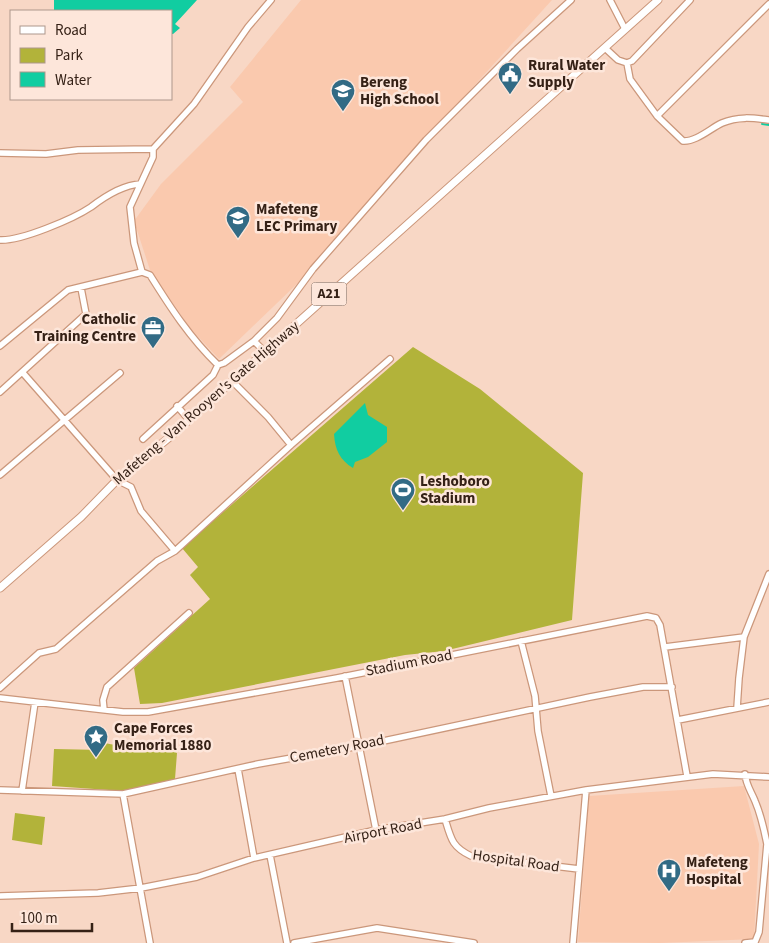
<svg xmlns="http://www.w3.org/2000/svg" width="769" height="943" font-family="'Source Sans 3',sans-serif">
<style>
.built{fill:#fac9ae}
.green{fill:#b2b33a}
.water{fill:#11cda1}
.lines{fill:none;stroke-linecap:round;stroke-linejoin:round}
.stream{stroke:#11cda1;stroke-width:2}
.minor-casing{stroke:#cb977b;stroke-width:8}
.major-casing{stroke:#cb977b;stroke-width:9}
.minor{stroke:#fff;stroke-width:5.5}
.major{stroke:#fff;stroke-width:7}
.labels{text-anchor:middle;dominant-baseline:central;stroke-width:5;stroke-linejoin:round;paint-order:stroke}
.shield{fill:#fde6da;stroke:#715c51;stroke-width:1}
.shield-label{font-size:14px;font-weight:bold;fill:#352116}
.poi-label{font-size:15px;font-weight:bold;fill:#352116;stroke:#fde6da;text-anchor:start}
.street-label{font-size:15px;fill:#352116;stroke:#fde6da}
</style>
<rect width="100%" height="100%" fill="#f8d7c5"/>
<path class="built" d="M301,0H552L340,233L300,281L219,359L190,328L150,270L134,221L161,184L243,102L230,87Z
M744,786L759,844L754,939L660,943L578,942L589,796Z"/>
<path class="green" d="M413,347L480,389L583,473L572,620L444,651L405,655L162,703L140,704L134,668L210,599L190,575L198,567L182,548Z
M104,743C118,745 137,751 149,743L169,746L177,753L175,779L123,791L52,786L54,749L102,750Z
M15,813L45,817L42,845L12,840Z"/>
<path class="water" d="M54,0H197L175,24L180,28L173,34H171V11H54Z
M365,403L368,415L387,427V442L368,457L355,462L353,468C340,460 335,450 334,434Z"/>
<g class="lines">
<path class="stream" d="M762,124L769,125"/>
<defs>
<path id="minor" d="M610,0L625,29
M605,48L618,60L627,63L632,61L690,0
M627,63L630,79L657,116L683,141C696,142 711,128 722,123C738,116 753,118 769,120
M657,116L769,4
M0,153L46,154L78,150L153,149L194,104L248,27L271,0
M0,240C21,241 73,219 91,207C104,197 123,185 140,184
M142,272L134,243L130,207L153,157V149
M0,346L68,290L142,272L150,275C170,307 190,338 218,365L224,363L254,341
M265,352L254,341L277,318L313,269L426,140L517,49L571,0
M23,373L117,480L131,487L141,511L175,551
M232,381L268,417L291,445
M0,392L86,314L81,288
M177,406L189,420
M143,439L213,375L218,365
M0,475L120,373
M521,641L535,696L538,731L551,796
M665,647L744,637L769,574
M345,676L376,830
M0,688L39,653L56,649L157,561L175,551L291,445L390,359
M0,698L123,712H148L337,678L647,616L656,618L660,625L687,776
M737,708L739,678L744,637
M104,710L103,700L107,687L189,613
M678,720L769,702
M238,769L254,858
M745,774C746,785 751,791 755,801C761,815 764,829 767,844H769
M0,790L123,794L258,764L360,746L590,697L643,687H672
M22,791L35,702
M123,794L150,943
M445,819C451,839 452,847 471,856L579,869
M270,855L287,943
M0,896L98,893L141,888L197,877L254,858L376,830L445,819L489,808L586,790L713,774L769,777
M294,943L377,928L474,943
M573,943L586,790
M745,943L755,942L759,932L767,844"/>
<path id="major" d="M0,588L81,517L117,480L171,436L658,0"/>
</defs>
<use href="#minor" class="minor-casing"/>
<use href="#major" class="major-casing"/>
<use href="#minor" class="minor"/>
<use href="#major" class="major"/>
</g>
<defs>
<symbol id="civic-pin" viewBox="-11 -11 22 30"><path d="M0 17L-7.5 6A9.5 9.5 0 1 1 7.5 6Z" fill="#326b85" stroke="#fde6da"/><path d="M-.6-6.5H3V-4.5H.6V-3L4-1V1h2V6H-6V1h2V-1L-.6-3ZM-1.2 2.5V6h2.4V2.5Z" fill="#fff"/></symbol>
<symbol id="school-pin" viewBox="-11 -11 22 30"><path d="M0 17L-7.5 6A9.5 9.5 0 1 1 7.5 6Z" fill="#326b85" stroke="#fde6da"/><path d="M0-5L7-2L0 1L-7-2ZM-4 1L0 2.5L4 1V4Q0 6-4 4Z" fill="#fff"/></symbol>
<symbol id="office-pin" viewBox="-11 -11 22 30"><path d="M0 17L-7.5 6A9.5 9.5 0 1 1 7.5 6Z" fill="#326b85" stroke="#fde6da"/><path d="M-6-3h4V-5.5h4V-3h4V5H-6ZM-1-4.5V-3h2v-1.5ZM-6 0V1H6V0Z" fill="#fff"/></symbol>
<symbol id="stadium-pin" viewBox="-11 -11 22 30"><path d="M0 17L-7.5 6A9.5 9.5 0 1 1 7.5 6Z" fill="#326b85" stroke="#fde6da"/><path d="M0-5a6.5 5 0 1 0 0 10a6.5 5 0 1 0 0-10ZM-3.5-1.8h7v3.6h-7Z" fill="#fff"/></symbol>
<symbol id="sight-pin" viewBox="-11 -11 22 30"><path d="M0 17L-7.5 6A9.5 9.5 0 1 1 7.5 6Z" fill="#326b85" stroke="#fde6da"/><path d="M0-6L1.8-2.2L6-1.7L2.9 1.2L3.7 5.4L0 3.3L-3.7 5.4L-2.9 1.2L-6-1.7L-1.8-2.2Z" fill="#fff"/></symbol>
<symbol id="hospital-pin" viewBox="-11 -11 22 30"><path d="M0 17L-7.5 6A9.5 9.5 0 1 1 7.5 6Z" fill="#326b85" stroke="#fde6da"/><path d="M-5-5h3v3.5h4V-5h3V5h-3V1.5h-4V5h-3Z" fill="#fff"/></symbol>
</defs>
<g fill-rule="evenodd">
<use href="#civic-pin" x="496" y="60" width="28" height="38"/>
<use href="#school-pin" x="329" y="77" width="28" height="38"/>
<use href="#school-pin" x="224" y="204" width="28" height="38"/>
<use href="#office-pin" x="139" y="314" width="28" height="38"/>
<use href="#stadium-pin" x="389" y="476" width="28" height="38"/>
<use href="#sight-pin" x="82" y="723" width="28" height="38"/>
<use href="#hospital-pin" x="655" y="857" width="28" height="38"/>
</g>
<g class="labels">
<rect class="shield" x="311.5" y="282.5" width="35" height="23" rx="4"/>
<g class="shield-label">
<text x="329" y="294">A21</text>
</g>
<g class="poi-label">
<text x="528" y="65">Rural Water<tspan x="528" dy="17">Supply</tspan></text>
<text x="360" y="82">Bereng<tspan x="360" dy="17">High School</tspan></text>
<text x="256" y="209">Mafeteng<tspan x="256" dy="17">LEC Primary</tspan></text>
<text x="136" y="319" text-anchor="end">Catholic<tspan x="136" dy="17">Training Centre</tspan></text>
<text x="420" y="481">Leshoboro<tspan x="420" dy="17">Stadium</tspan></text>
<text x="114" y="728">Cape Forces<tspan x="114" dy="17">Memorial 1880</tspan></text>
<text x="686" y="862">Mafeteng<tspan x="686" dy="17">Hospital</tspan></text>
</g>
<g class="street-label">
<text transform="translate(206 403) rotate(-41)">Mafeteng - Van Rooyen's Gate Highway</text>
<text transform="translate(409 663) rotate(-11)">Stadium Road</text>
<text transform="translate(337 749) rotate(-11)">Cemetery Road</text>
<text transform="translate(383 831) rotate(-11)">Airport Road</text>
<text transform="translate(516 861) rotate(8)">Hospital Road</text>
</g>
</g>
<rect x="10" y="10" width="162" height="90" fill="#fde6da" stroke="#ad978c"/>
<rect x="20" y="26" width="25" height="8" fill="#ffffff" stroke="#ad978c"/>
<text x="55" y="35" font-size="15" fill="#352116">Road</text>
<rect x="20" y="48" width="25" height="15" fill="#b2b33a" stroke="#ad978c"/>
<text x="55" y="60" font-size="15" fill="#352116">Park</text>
<rect x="20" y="72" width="25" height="15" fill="#11cda1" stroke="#ad978c"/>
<text x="55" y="85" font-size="15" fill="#352116">Water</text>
<path d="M12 923v8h80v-8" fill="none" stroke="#352116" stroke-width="2.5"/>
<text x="20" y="923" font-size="15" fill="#352116" stroke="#fde6da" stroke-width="4" paint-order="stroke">100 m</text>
</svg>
